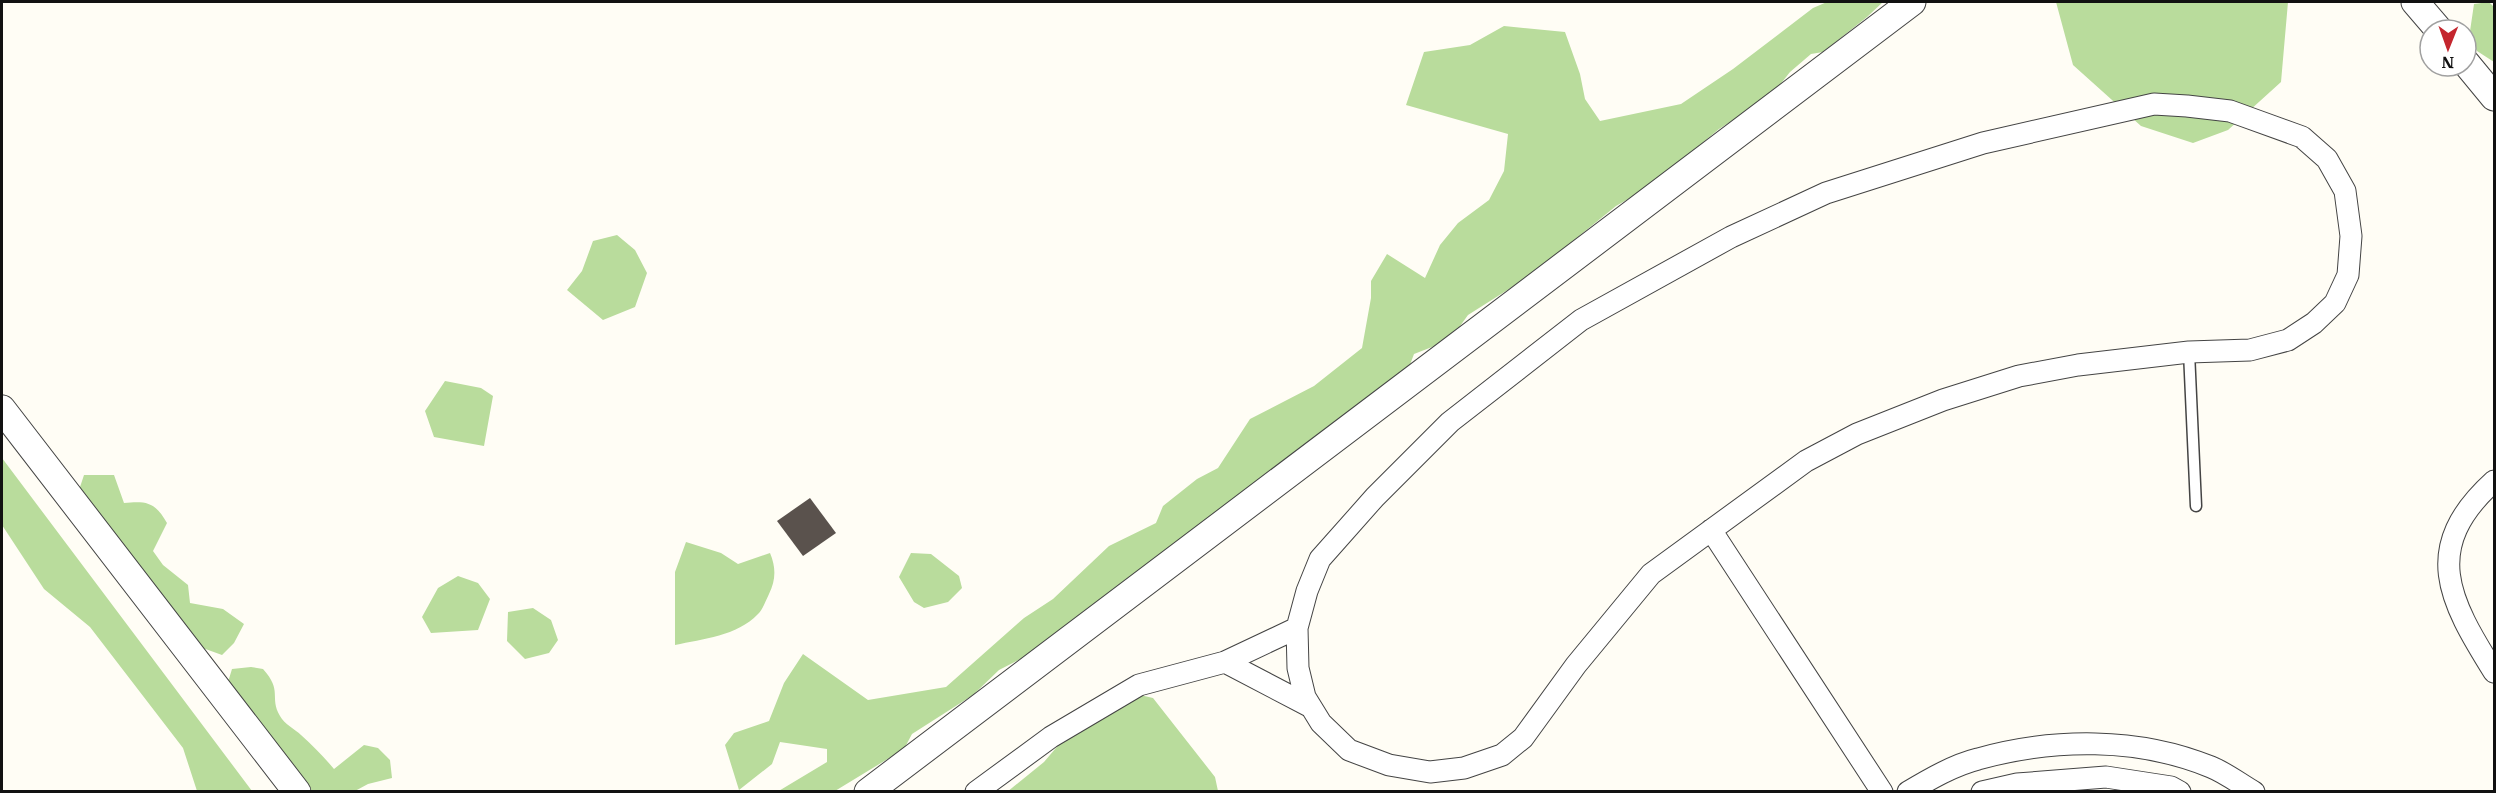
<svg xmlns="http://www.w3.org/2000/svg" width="2496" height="793" font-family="'IBM Plex Serif',serif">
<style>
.forest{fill:#b9dc9c}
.building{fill:#5a524d}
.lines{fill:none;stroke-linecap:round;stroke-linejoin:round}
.service-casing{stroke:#444;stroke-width:13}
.minor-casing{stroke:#444;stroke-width:23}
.tertiary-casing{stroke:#444;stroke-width:29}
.service{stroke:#fff;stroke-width:10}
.minor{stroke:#fff;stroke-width:21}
.tertiary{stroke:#fff;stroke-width:27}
</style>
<rect width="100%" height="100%" fill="#fffdf5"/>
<path class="forest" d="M1827,2H1883L1867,17L1823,52L1811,54L1790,72L1771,96L1719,129L1651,186L1616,206L1531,275L1468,315L1450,340L1414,354L1408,370L1026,656L999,670L973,695L912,734L904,749L835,791L777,792L827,762V749L780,742L772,764L739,790L725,745L734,733L769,721L784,683L803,654L868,700L946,687L1024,618L1053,599L1109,546L1156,523L1163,506L1197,479L1218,468L1250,419L1314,386L1362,348L1371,298V281L1387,254L1425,278L1440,245L1458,223L1489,200L1504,171L1508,134L1406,105L1424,52L1470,45L1504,26L1565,32L1580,74L1585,99L1600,121L1681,104L1733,69L1813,8Z
M2056,2H2288L2281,82L2228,130L2193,143L2141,126L2073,65Z
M2489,2L2494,7V62L2477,51L2469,38L2474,4Z
M617,235L635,250L647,273L635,307L603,320L567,290L582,271L593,241Z
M445,381L481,388L493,396L484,446L434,437L425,411Z
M2,458L252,791H197L183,748L90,627L44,589L2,525Z
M84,475H114L124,503C147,501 155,502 167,523L153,551L163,565L188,585L190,603L223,609L244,624L234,643L222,655L189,643L79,490Z
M686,542L721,553L738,564L770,553C776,567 776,580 769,594C766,600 763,609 758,614C737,636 703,639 675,645V572Z
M911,553L931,554L959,576L962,588L948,602L924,608L914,602L899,577Z
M458,576L478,583L490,599L478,630L431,633L422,617L438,588Z
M533,608L551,620L558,640L549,653L525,659L507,641L508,612Z
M251,667L263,669C283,691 269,697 280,716C284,724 295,729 301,735C313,746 324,757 334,769L364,745L378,748L390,760L392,778L368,784L355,791H310L228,682L232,669Z
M1123,691L1153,698L1215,777L1218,791L1007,792L1044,762L1079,721Z"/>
<path class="building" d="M810,498L836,533L803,556L777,521Z"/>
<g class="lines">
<defs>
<path id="service" d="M2189,352L2196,506"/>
<path id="minor" d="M2154,104L2187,106L2230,111L2302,137L2327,159L2345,191L2351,236L2348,275L2335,303L2314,323L2288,340L2250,350L2189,352L2078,365L2019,376L1943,400L1857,434L1806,461L1651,574L1576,665L1523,738L1502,755L1464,768L1430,772L1389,765L1349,750L1321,723L1305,697L1298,668L1297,628L1307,591L1320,559L1375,497L1450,422L1581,320L1731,237L1826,193L1983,143Z
M2494,481C2420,548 2449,600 2494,672
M1711,530L1882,792
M1225,662L1311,707
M976,792L1051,737L1139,685L1225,662L1297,628
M1908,792C1930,779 1954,765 1978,759C2053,738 2138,737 2211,767C2226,773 2240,784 2254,792
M1982,792L2017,784L2106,777L2171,787L2180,792"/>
<path id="tertiary" d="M2415,2L2439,30
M2466,63L2494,97
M2,409L297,792
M868,792L1912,2"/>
</defs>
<use href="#service" class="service-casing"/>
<use href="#minor" class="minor-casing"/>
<use href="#tertiary" class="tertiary-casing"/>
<use href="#service" class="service"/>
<use href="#minor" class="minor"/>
<use href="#tertiary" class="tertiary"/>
</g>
<rect width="2496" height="793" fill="none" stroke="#111111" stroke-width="6"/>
<g transform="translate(2448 48) rotate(181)"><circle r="28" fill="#ffffff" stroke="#a0a0a0" stroke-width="1.5"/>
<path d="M0-4.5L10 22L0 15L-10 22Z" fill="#c4262e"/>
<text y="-9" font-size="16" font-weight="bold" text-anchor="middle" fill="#111111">N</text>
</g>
</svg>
